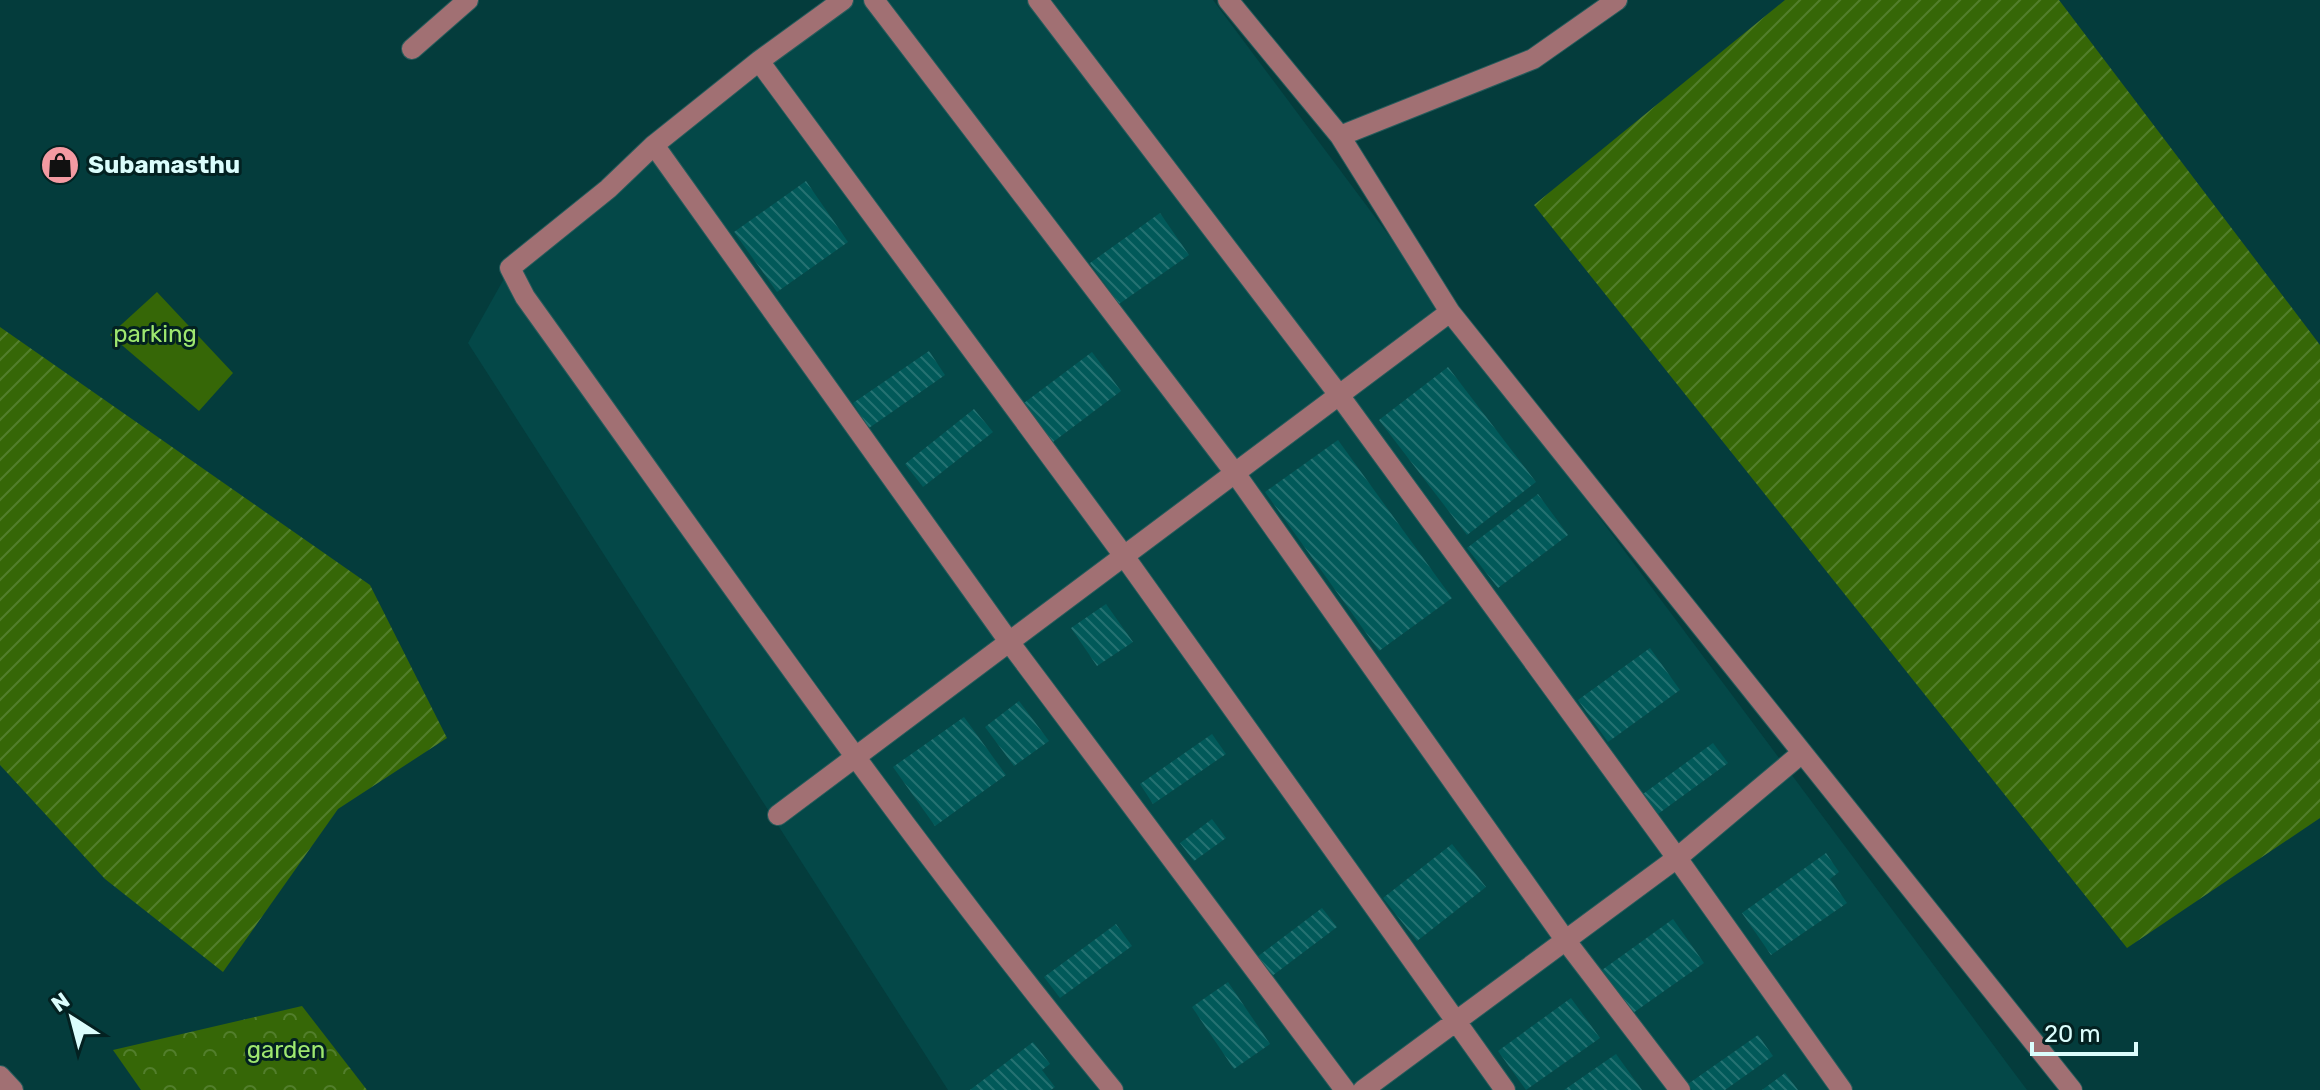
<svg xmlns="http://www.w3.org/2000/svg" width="2320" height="1090" font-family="Rubik,sans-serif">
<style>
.built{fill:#044848}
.forest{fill:url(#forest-crowns)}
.park{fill:#366707}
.garden{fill:url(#garden-furrows)}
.building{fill:url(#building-back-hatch)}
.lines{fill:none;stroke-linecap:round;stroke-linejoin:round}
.minor-casing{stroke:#265b5b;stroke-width:22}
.minor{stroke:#a17073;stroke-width:20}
.labels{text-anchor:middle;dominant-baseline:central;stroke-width:6;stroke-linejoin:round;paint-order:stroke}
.poi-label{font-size:24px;font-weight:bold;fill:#dbfdfc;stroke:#032121;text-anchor:start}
.park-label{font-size:24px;fill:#9ee76f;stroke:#032121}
</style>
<defs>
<pattern id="forest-crowns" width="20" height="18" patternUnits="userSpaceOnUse" patternTransform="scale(2)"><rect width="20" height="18" fill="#366707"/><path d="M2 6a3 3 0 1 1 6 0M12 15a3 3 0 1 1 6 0" fill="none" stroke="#527e2c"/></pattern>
<pattern id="garden-furrows" width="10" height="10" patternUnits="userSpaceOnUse" patternTransform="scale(2)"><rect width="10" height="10" fill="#366707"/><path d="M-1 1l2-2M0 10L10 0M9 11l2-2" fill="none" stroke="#527e2c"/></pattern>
<pattern id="building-back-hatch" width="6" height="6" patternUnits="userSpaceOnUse" patternTransform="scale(2)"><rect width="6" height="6" fill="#015959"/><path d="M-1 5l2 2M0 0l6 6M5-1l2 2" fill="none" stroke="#257272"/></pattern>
</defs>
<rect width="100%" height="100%" fill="#043c3c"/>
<path class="built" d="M843,0H1213L2027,1090H948L468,343L510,268Z"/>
<path class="forest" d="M302,1006L367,1090H141L113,1050Z"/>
<path class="park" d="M157,292L233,373L199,411L110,335Z"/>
<path class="garden" d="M1785,0H2059L2320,345V818L2127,948L1534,205Z
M0,327L370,585L447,738L338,809L223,972L105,879L0,765Z"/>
<path class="building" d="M806,181L848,242L777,292L734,232Z
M1160,213L1189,255L1119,304L1090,263Z
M929,351L945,375L869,428L853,403Z
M1092,352L1121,391L1053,442L1024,403Z
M1448,367L1536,482L1467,535L1379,420Z
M974,409L993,432L923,487L905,464Z
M1338,440L1452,598L1379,651L1265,492Z
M1538,494L1568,535L1498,588L1467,548Z
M1106,604L1133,642L1097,666L1071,628Z
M1650,648L1680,690L1608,742L1578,700Z
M1019,701L1049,741L1014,766L985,727Z
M964,717L1006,775L935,826L893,767Z
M1212,734L1226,754L1153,804L1140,784Z
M1713,743L1728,763L1658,814L1643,794Z
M1212,819L1226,838L1194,861L1180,843Z
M1452,844L1486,887L1417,941L1383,898Z
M1826,853L1839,872L1830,879L1847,903L1771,955L1742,913Z
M1322,908L1337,927L1272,976L1257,957Z
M1673,919L1704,963L1633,1013L1602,970Z
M1116,924L1132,946L1060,998L1044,977Z
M1228,982L1270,1044L1234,1069L1192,1007Z
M1571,998L1600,1038L1526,1090L1498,1051Z
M1758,1035L1773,1056L1725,1090H1692L1688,1084Z
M1033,1042L1050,1064L1042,1070L1055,1087L1051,1090H970Z
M1616,1054L1642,1090H1564Z
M1785,1073L1798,1090H1762Z"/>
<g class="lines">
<defs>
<path id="minor" d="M843,0L759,61L654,145L608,189L510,268L525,297C717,564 904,836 1113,1090
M874,0L1235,473L1566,941L1680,1090
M1038,0L1339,395L1677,858L1842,1090
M1228,0L1340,136L1450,312L2072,1090
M412,49L468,0
M759,61L1124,556L1505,1090
M1340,136L1533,59L1617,0
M654,145L1010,643L1345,1090
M778,815L1450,312
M0,1076L13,1090
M1363,1090L1677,858L1802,753"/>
</defs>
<use href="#minor" class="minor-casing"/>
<use href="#minor" class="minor"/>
</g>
<defs>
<symbol id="shop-disc" viewBox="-11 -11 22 22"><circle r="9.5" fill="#f49aa2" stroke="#032121"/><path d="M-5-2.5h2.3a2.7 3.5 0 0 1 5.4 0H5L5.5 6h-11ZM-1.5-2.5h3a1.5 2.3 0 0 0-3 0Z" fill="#111"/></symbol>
</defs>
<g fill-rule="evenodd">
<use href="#shop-disc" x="38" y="143" width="44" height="44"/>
</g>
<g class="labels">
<g class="poi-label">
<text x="88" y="165">Subamasthu</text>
</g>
<g class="park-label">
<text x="155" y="334">parking</text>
<text x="286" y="1050">garden</text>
</g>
</g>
<g transform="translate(72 1018) rotate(324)" stroke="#032121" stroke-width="6" paint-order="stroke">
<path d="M0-6L14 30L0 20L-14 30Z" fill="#dbfdfc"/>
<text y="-12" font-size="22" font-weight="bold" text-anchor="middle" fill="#dbfdfc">N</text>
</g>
<path d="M2032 1042v12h104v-12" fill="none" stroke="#dbfdfc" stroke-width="4"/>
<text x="2044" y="1042" font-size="24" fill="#dbfdfc" stroke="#032121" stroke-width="6" paint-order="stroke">20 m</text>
</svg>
